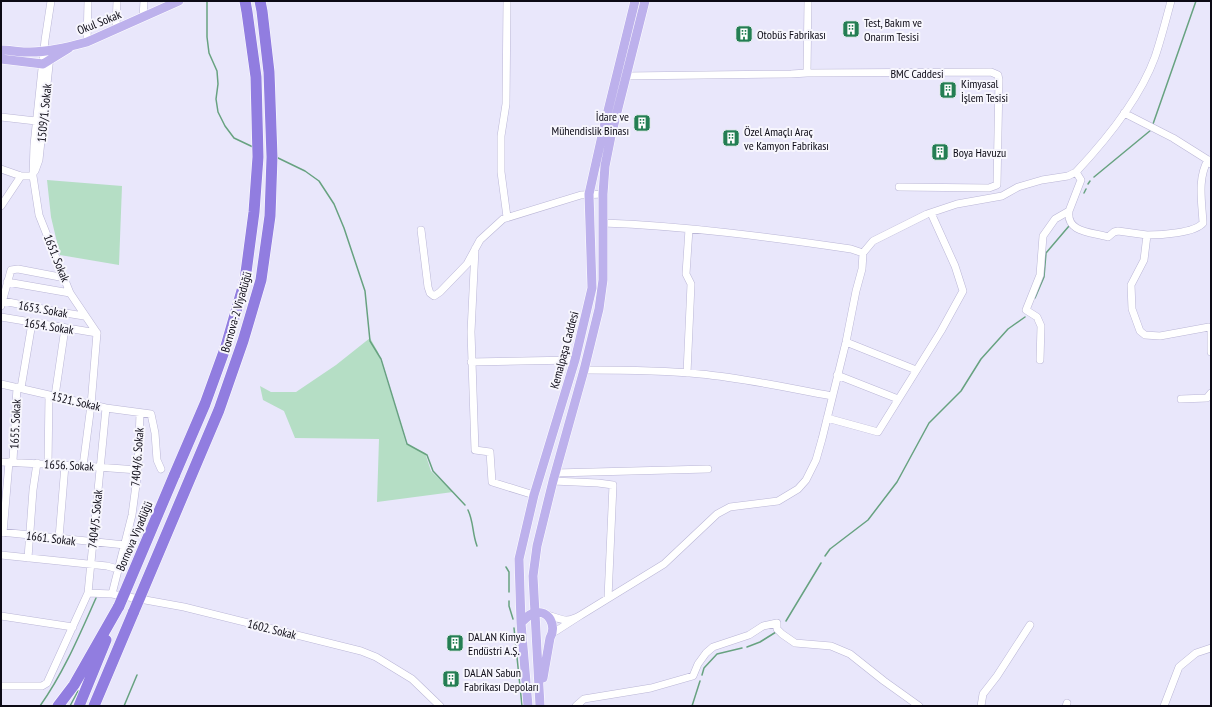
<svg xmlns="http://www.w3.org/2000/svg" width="1212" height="707" font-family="'PT Sans Narrow',sans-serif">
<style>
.green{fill:#b5dec5}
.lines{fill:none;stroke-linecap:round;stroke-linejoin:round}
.stream{stroke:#67a280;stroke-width:1.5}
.minor-casing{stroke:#bab6d6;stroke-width:8}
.major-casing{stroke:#fff;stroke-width:10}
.highway-casing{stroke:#fff;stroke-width:12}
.minor{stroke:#fff;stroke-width:7}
.major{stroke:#bdb1ec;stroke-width:9}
.highway{stroke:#917de0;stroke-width:11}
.highway-bridge-casing{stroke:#fff;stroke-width:12;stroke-linecap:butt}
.highway-bridge{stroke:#917de0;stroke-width:11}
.labels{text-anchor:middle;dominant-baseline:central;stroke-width:4;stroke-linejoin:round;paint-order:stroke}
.street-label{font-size:12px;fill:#0c0a15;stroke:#f7f6fd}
.poi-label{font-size:12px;fill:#0c0a15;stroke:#f7f6fd;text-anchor:start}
</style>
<rect width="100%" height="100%" fill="#e9e7fb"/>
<path class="green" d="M47,180L122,186L119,265L60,255L51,217Z
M370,338L378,352L399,420L406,444L425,453L431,471L453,492L377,502L379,439L295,438L284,411L263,400L260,386L271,392H296L336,365Z"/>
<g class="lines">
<path class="stream" d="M207,1V37L209,53L217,71L218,84L216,99L218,112L225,126L234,138L253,147
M1153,124L1196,1
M276,157L305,171L319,181L334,204L344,228L365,291L370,341L381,359L407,444L427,455L433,471L465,505
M1094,177L1151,130
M1088,184L1090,181
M1084,193L1086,189
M1035,298L1044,277L1046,253L1069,226
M468,510C474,523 472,533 477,546
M825,556L830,549L868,520L897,482L929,423L961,391L981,359L1008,329L1025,317
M506,567L509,572V592
M509,601V606L513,619
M786,621L821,563
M514,628L522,706
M747,647L760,642L776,632
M702,675L704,668L717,654L742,648
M40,706C64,672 79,636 96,598
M70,706L78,691
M124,706L137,675
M692,706L700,681"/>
<defs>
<path id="minor" d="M51,1L45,40L34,145L33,176L39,215L70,293L97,333
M507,1L506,104L501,136V172L507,217
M143,17L144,1
M116,28L117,1
M87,42L88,1
M807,73L808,1
M626,76L791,74L807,73L991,72L998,75L999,80L997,185L989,188L899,187
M1124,113L1173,138L1208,160H1211
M1,117L36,121
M1211,164L1208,160C1197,179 1202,202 1203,223C1195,233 1161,235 1147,235L1144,260L1131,285L1132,309L1140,331L1145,335L1160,336L1209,327L1211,330V352
M1,169L21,176H33
M35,171L39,160L50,56
M1,206L21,176
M1069,211C1066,233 1092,232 1108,237L1114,232L1118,231L1147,235
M603,223C686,226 769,237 851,249L863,253
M421,230L428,287L430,293L434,296L440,292L467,264L480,240L503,219L581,195L603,194
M475,249L471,332L475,450L490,452L492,482L534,495
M7,282L70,293
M3,301L53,311L84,316
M1,306L11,270L18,269L65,278
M1,317L97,333
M846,342L916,370
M1040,360L1041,326L1037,317L1026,310L1040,275L1043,236L1055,219L1069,211L1081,180L1076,172
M471,362L575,360
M584,370C623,370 661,370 700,374C744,378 788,388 832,396
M687,373L691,284L686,274L689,229
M837,375L898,399
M1,384L106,408L151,414L155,433L157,460L161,469
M21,388L32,323
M55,396L65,328
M1181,399L1207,398L1211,393
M827,418L878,432L941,331L963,291L955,266L931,213
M13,461L17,387
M1,462L83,466L138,470
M48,464L49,395
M83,466L91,405L97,333
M555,473L708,469
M553,481L598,483L613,485L608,598
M1,532L125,545
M3,533L9,462
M59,538L65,465
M1,555L107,566L118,569
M28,558L33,490L37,463
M88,593L112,594L184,607L361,651L376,657L412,679L440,706
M112,594L132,515L138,470L140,413
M545,614C561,619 566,624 581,615L553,633
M581,615L664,564L717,514L730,507L778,501L798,489L806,480L816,460L822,439L846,342L856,291L862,269L863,253L873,241L927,214L957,204L1002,196L1018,187L1042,180L1068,176L1076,172C1106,140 1140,98 1155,57C1161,39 1166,20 1171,1
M1,616L73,627
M1,686H42L47,683L88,593L106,408
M576,706L584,699L651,688L693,676L698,664L706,653L713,647L749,635L763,626L777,623V629L782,634L795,643L831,646L850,654L884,681L919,706
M981,706L983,694L997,676L1030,625
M1066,706L1067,703
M1164,706L1179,667L1196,653L1211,648"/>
<path id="major" d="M1,50C9,50 18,52 26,52C45,53 68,47 87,42L179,1
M1,59L43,64L69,48
M521,623C525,619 529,614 534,613C549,609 557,626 550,638L543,678
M528,706L521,623L519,559L534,495L575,360L592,288L589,194L604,127L635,1
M540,706L533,576L537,546L553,481L584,370L599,309L603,280V194L605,166L611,136L645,1"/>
<path id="highway" d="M174,476L205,404L226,346L245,280L254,212L258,157L256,77L247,12L245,1
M58,706L74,685L119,606
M79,706L106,640
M94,706L134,611"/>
</defs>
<use href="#minor" class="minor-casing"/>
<use href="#major" class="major-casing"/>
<use href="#highway" class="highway-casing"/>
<use href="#minor" class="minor"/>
<use href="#major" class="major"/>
<use href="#highway" class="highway"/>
<defs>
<path id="highway-bridge" d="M119,606L174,476
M134,611L219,410L243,341L261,280L270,216L272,157L269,72L262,11L260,1"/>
</defs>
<use href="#highway-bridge" class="highway-bridge-casing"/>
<use href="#highway-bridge" class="highway-bridge"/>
</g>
<defs>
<symbol id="building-square" viewBox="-11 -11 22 22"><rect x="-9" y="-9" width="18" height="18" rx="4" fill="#247e53" stroke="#f7f6fd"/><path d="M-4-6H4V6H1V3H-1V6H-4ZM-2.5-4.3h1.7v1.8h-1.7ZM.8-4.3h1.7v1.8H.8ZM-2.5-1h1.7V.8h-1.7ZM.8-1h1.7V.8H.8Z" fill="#fff"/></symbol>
</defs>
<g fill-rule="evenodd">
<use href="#building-square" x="841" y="19" width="20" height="20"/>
<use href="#building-square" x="734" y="24" width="20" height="20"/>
<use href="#building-square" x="938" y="80" width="20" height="20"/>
<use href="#building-square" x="632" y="113" width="20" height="20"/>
<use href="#building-square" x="721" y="128" width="20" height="20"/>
<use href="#building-square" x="930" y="142" width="20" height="20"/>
<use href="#building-square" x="445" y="633" width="20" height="20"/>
<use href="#building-square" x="441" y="669" width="20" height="20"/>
</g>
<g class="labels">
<g class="street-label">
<text transform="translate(99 22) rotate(-22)">Okul Sokak</text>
<text x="917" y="73">BMC Caddesi</text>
<text transform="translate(44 113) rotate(-84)">1509/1. Sokak</text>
<text transform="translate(57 258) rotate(68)">1651. Sokak</text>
<text transform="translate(43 309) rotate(10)">1653. Sokak</text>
<text transform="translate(236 312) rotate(-74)">Bornova-2 Viyadüğü</text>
<text transform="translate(49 326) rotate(9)">1654. Sokak</text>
<text transform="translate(564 350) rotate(-75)">Kemalpaşa Caddesi</text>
<text transform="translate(76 401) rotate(13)">1521. Sokak</text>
<text transform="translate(15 424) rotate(-87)">1655. Sokak</text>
<text transform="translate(137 457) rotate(-86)">7404/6. Sokak</text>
<text transform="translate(69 465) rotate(3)">1656. Sokak</text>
<text transform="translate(95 519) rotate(-84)">7404/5. Sokak</text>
<text transform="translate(134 536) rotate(-67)">Bornova Viyadüğü</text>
<text transform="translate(51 538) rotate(7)">1661. Sokak</text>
<text transform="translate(272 629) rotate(14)">1602. Sokak</text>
</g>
<g class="poi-label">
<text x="864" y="22">Test, Bakım ve<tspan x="864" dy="14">Onarım Tesisi</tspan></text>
<text x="757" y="34">Otobüs Fabrikası</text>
<text x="961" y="83">Kimyasal<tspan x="961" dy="14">İşlem Tesisi</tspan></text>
<text x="629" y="116" text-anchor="end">İdare ve<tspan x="629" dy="14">Mühendislik Binası</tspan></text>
<text x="744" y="131">Özel Amaçlı Araç<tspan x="744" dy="14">ve Kamyon Fabrikası</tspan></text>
<text x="953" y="152">Boya Havuzu</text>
<text x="468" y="636">DALAN Kimya<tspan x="468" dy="14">Endüstri A.Ş.</tspan></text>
<text x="464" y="672">DALAN Sabun<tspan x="464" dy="14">Fabrikası Depoları</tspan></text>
</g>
</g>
<rect width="1212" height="707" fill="none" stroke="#0c0a15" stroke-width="4"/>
</svg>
